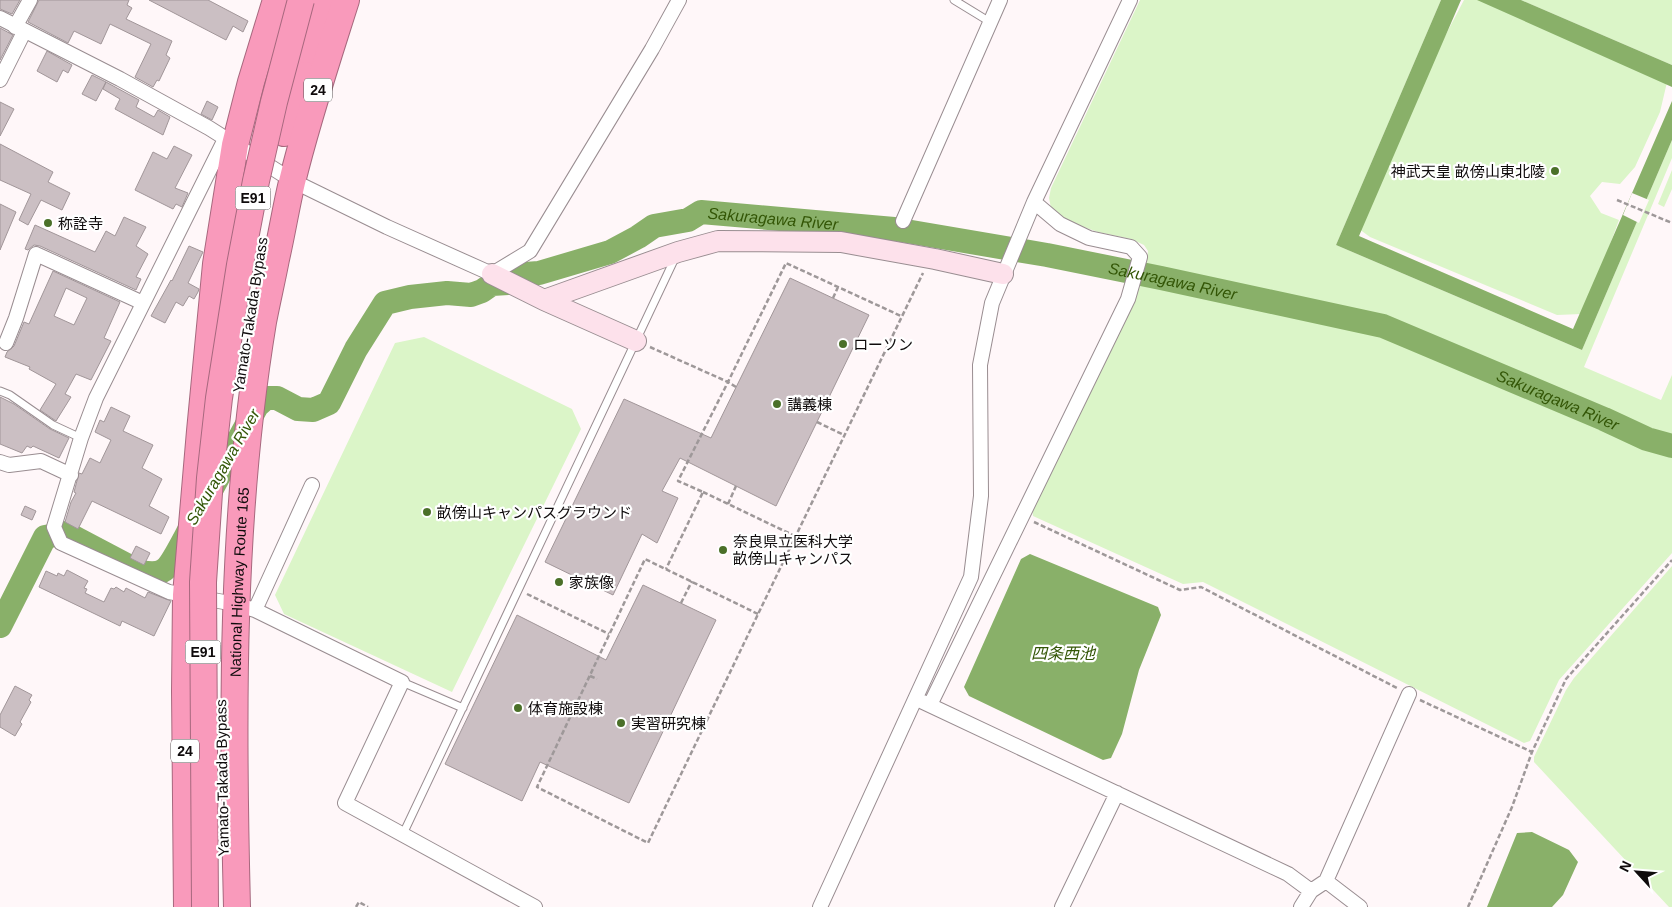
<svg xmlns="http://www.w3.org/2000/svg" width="1672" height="907" font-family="Arial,'Noto Sans JP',sans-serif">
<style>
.green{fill:#dbf5c8}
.water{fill:#89b069}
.pier{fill:#fff7f9}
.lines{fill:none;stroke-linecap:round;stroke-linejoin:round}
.river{stroke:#89b069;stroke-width:24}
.building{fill:#cbbfc3;stroke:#a19699;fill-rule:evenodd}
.lane-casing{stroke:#998d91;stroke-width:9}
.street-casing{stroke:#998d91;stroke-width:16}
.secondary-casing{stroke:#998d91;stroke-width:22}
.highway-casing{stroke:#a7687e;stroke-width:28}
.path{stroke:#9e9899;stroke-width:2.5;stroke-dasharray:5 2.5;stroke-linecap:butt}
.lane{stroke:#fff;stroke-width:7}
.street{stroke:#fff;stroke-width:14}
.secondary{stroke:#fde1eb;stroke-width:20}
.highway{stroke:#f99abb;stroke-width:26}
.highway-bridge-casing{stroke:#a7687e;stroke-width:28;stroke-linecap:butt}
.highway-bridge{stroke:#f99abb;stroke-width:26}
.poi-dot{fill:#4b7029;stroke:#fff;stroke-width:2}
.labels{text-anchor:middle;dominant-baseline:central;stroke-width:4.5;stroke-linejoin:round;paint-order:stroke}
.shield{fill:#fff;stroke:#575455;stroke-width:1}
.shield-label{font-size:14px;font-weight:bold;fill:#0f0b0c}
.poi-label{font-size:15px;fill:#0f0b0c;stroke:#fff;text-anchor:start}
.street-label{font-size:15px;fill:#0f0b0c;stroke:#fff}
.water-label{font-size:16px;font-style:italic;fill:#335606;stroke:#fff}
</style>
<rect width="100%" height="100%" fill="#fff7f9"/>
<path class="green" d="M1140,0H1441L1336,245L1582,350L1672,140V158L1584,367L1661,400L1672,375V553L1559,680L1530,741L1524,743L1203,582L1183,584L1033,516L1032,508L1133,300L1147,259L1148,251L1144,245L1131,239L1098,232L1075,224L1059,215L1051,208L1049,198L1051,188Z
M1464,0H1503L1668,78L1660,112L1635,167L1620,184L1602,182L1590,196L1601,213L1619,220L1596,282L1581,314L1557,315L1370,237L1359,229L1443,40Z
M1521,0H1672V65Z
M1672,170V189L1664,207L1658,204Z
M424,337L572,409L581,429L452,692L284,614L275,595L395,343Z
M1672,566V907H1669L1534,762V757L1566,690L1574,678Z"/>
<path class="water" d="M1441,0H1461L1359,236L1573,329L1672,101V140L1582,350L1336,245Z
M1477,0H1521L1672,65V87Z
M1030,554L1158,607L1161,615L1139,670L1122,734L1111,758L1103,760L969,696L964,687L1021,559Z
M1532,832L1569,850L1578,862L1563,895L1552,907H1487L1517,833Z"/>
<path class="pier" d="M1632,193L1649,200L1639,223L1623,215Z"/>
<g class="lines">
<g class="river">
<path id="s1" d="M209,494L257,406L266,398H277L298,409L313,410L329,403L356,349L385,303L410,297L447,293L471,295L482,291L492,284L508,283L511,275L539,273L610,252L638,237L654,226L688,220L701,212L894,229L1047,255L1161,278L1383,326L1604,419L1647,439L1672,446"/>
<path d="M0,626L45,537L66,533L140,572C147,573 157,575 164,570C172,565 186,535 192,525"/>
</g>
</g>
<path class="building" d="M0,0H20L12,14L0,9Z
M39,0H129L127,5L132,8L126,19L172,41L166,55L170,58L159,81L157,80L153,87L135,77L151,44L110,24L101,44L74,31L68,43L28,22Z
M149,0H208L248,21L243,32L233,26L226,40Z
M0,28L13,35L0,60Z
M47,51L72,65L68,73L63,70L57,82L37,71Z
M92,75L106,82L96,101L82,94Z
M106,82L139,100L136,107L154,117L158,110L170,117L163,135L115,109L120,99L103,89Z
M207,101L218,107L212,120L201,114Z
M0,102L14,109L0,136Z
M0,144L53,172L48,182L70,193L62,210L41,200L28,225L19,220L31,194L0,180Z
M174,146L192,155L175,188L188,193L182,207L176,204L173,209L135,190L153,152L167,159Z
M0,204L16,212L0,250Z
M124,217L146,227L136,246L148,254L136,277L141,279L136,290L40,246L34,245L28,250L25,249L35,225L95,252L106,231L115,236Z
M189,246L203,252L188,283L199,289L198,292L194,299L189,296L183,306L176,302L165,323L151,316L171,280L172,281Z
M53,271L120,302L104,338L111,341L91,380L76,374L65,394L71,397L56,421L40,410L56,384L29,369L30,367L5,357L7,352L14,346L24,322L29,324ZM66,288L87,298L74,325L54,316Z
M790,278L869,315L776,506L680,458L662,491L678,498L657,543L642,534L613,595L545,562L624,399L711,438Z
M0,397L14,404L50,429L69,438L59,458L33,446L31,448L27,446L22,453L0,444Z
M111,407L130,416L123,431L153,445L142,468L162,479L149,506L169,517L161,534L92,501L78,529L65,522L71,502L76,493L74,492L79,473L82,474L90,458L100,463L111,440L95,432L100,420L104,422Z
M25,506L36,511L32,520L21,515Z
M136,546L150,553L144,565L130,558Z
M67,570L88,581L84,588L87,589L85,593L104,602L111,588L114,589L116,587L124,592L126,588L145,598L148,592L171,601L154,636L122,621L120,626L39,587L46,571L57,576L58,573L64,576Z
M643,585L716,620L629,803L540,762L522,801L445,764L517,615L606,660Z
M15,686L32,695L29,700L31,702L20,722L22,724L15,736L0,727V715Z"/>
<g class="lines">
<defs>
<path id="lane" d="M954,0L990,22
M0,391L10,395L53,425L81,438
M402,682L463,708
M403,834L675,258"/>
<path id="street" d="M0,18L120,79L209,128L293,181L387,227L492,274L530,251L652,49L679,0
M15,27L30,0
M0,80L24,32
M225,139L96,398L81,438L54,527L61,543L169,592L235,604L255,610L312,485
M903,221L1000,0
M6,343L16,318L36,254L143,303
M0,462L9,465L41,461L71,475
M255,610L402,682L345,803L535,907
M923,702L1288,874L1311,891
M930,705L1128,299L1140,257L1131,247L1089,238L1060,224L1034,202
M1326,881L1360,907
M820,907L971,577L981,496L980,365L992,303L1034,202L1130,0
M1062,907L1117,793
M1301,907L1311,891L1326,881L1409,694"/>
<path id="secondary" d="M492,274L544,300L678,252L718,241L841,242L935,259L1003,274
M544,300L636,341"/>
<g id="highway">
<path d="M296,91L320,0"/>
<path d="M284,133L305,75"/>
<path d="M187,907L185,691L186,595L200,431L216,264L235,145L251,82L276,0"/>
<path id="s2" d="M237,907C232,712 231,515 263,322C267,301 272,280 276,259C282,233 286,207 292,182C307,120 327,60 346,0"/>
</g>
</defs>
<use href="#lane" class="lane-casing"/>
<use href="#street" class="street-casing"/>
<use href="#secondary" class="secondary-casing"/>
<use href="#highway" class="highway-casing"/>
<path class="path" d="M1617,200L1672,223
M833,298L838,287
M650,347L728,382L678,481L703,492L666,569
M736,387L728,382L786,263L901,316
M817,422L844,435
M703,492L795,536
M728,504L736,486
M1034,522L1180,590L1201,587L1397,688
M527,594L609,634
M681,603L692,581
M758,614L645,559L537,787L648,843C739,653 831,463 923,273
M590,676L597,679
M1420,700L1532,752
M356,907L359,902L368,907
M1468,907L1512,807L1532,752L1566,679L1672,560"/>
<use href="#lane" class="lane"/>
<use href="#street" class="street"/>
<use href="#secondary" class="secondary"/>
<use href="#highway" class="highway"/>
<defs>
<path id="highway-bridge" d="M205,907L203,582L210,478L219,398L240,265L256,181L274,102L301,0"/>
</defs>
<use href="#highway-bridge" class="highway-bridge-casing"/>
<use href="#highway-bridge" class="highway-bridge"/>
</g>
<g class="poi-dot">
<circle cx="1555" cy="171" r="5"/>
<circle cx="48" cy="223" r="5"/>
<circle cx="843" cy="344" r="5"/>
<circle cx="777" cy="404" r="5"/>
<circle cx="427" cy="512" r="5"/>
<circle cx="723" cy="550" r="5"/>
<circle cx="559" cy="582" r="5"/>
<circle cx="518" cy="708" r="5"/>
<circle cx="621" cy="723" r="5"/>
</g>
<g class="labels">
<g class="shield">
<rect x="304" y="78.5" width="28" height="23" rx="4"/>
<rect x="235.5" y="186.5" width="35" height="23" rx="4"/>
<rect x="185.5" y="640.5" width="35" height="23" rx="4"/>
<rect x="171" y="739.5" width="28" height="23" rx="4"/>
</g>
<g class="shield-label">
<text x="318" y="90">24</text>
<text x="253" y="198">E91</text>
<text x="203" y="652">E91</text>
<text x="185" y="751">24</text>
</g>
<g class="poi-label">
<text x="1545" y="171" text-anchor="end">神武天皇 畝傍山東北陵</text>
<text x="58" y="223">称詮寺</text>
<text x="853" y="344">ローソン</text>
<text x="787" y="404">講義棟</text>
<text x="437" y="512">畝傍山キャンパスグラウンド</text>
<text x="733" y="541">奈良県立医科大学<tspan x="733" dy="17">畝傍山キャンパス</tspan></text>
<text x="569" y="582">家族像</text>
<text x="528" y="708">体育施設棟</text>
<text x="631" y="723">実習研究棟</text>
</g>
<g class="street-label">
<text transform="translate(250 315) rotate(-81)">Yamato-Takada Bypass</text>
<text stroke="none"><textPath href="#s2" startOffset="325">National Highway Route 165</textPath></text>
<text transform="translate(222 778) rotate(-91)">Yamato-Takada Bypass</text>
</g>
<g class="water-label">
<text stroke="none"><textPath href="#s1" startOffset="705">Sakuragawa River</textPath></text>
<text stroke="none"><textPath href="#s1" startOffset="1110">Sakuragawa River</textPath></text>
<text stroke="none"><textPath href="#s1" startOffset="1515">Sakuragawa River</textPath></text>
<text transform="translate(223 467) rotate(-60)">Sakuragawa River</text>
<text x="1063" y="653">四条西池</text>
</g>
</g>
<g transform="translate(1637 872) rotate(296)" stroke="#ffffff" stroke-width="4" paint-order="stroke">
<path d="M0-4L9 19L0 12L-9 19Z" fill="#0f0b0c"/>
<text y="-8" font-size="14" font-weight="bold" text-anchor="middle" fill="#0f0b0c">N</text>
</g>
</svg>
